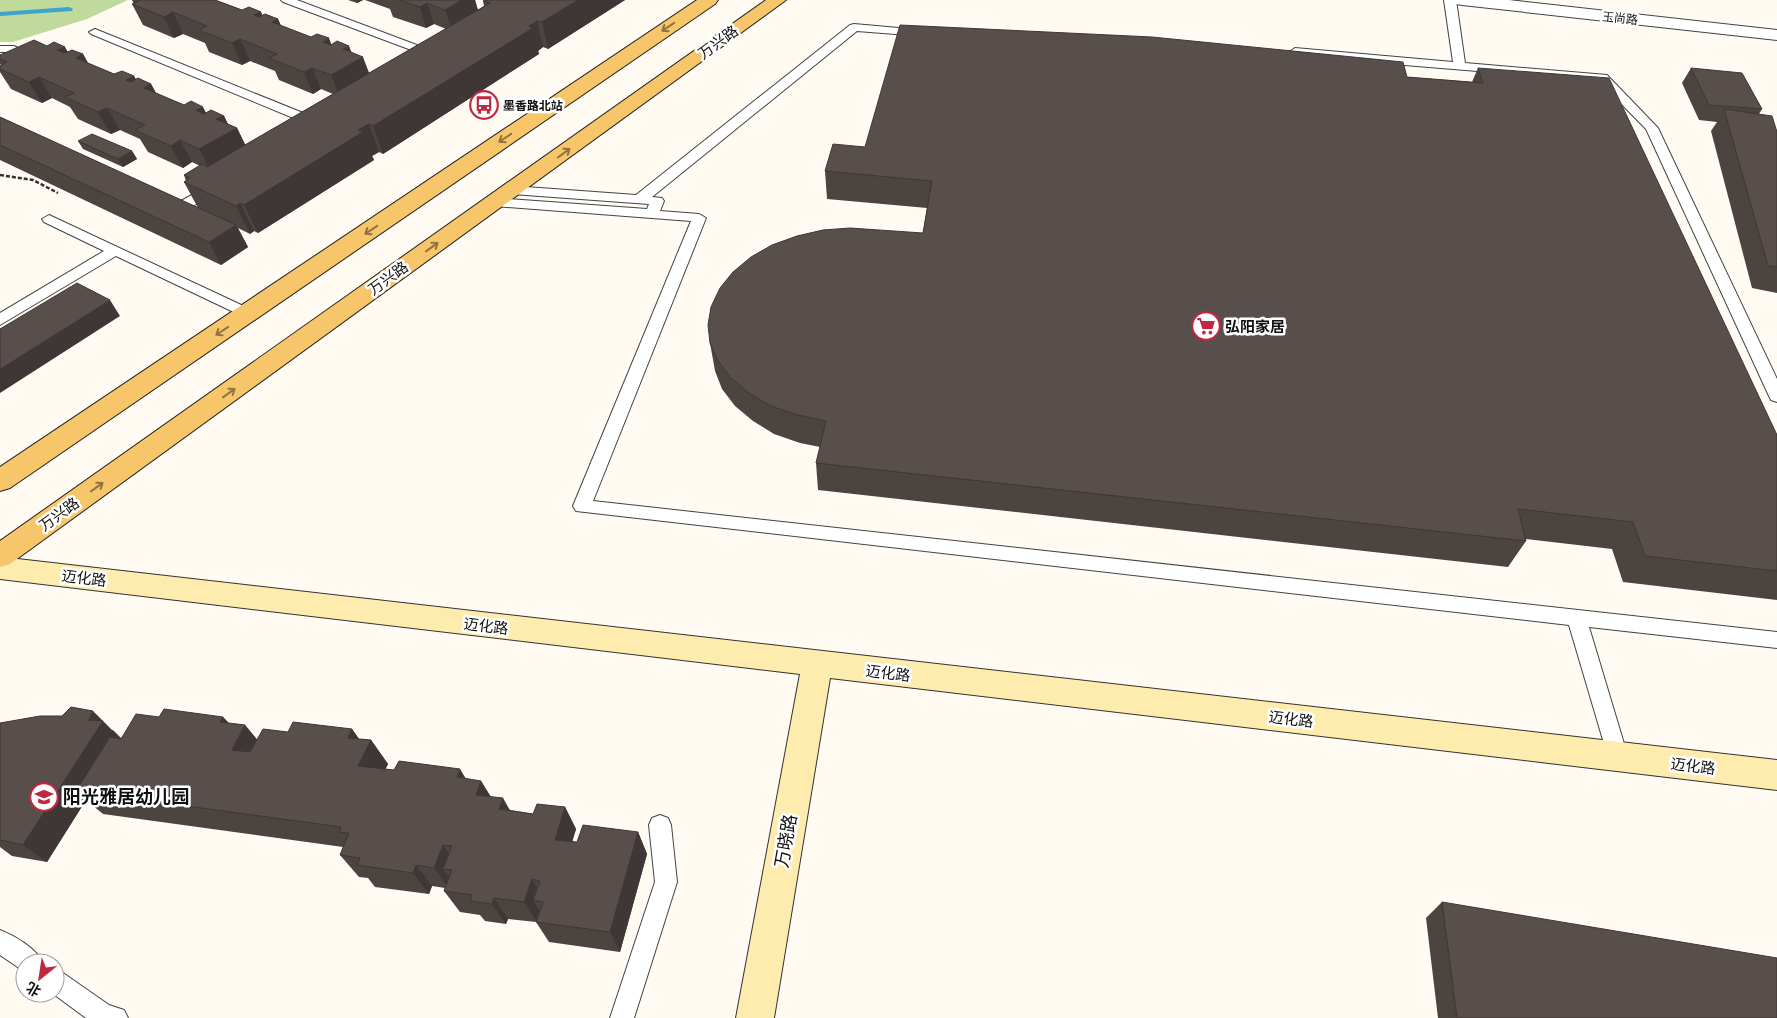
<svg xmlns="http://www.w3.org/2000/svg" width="1777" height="1018" font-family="'Libre Baskerville','Noto Sans SC',serif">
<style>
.forest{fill:#bfda9b}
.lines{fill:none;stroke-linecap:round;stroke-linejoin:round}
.stream{fill:#3fa4cd;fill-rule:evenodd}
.lane-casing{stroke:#434343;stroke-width:2}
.street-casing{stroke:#434343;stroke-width:2}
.secondary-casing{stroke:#323232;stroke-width:2}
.primary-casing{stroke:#212121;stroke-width:2}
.path{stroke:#323232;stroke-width:2.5;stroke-dasharray:4 2;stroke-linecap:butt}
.lane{fill:#fff;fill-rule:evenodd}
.street{fill:#fff;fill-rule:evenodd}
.secondary{fill:#feecae;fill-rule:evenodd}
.primary{fill:#f7c56a;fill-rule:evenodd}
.wall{fill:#4c4441}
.shaded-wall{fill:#3e3735}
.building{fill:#584f4c;stroke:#3e3735}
.oneway{stroke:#8f7442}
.labels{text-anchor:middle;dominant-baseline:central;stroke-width:5;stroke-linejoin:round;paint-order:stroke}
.far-street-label{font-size:12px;fill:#101010;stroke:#fff}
.far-poi-label{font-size:12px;font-weight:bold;fill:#101010;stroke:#fff;text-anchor:start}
.street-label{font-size:15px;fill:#101010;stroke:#fff}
.poi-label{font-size:15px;font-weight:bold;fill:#101010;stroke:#fff;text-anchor:start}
.near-poi-label{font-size:18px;font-weight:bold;fill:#101010;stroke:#fff;text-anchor:start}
.near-street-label{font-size:18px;fill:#101010;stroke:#fff}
</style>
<rect width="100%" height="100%" fill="#fffbf3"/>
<path class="forest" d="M0,0H128L87,19L13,42H0Z"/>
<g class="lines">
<path class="stream" d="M69,7L73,9L72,11L0,16V12Z"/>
<defs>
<path id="lane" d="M281,0H297L438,53L440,55L434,59L430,57L283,2Z
M1444,0H1456L1465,63L1607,75L1658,128L1777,379V402L1771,400L1769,396L1646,129L1599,81L1295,56L1289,52L1295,48L1453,62Z
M854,24L921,30L927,33L921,36L857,31L652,197L662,198L664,201L660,211L699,214L706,218L593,501L1777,632V648L1589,627L1628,757L1625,764L1618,766L1611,764L1608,757L1569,625L576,511L573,506L691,221L495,206L488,202L495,198L647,209L649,204L512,194L505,190L512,186L636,195L850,25Z
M95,29L323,121L325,124L323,127H315L91,34L89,32Z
M0,46H14L20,49L14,52H0Z
M214,183L221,187L219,190C202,200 178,222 160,201L167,197L179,202Z
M49,215L252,310L255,313L252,316H242L116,256L0,325V313L104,251L44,222L42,219Z
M660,815L668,818L671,825L677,882L634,1018H610L655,882L649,825L652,818Z
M0,930C15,936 36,948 43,963H25V972L0,955Z
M55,969L63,973L109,1005L124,1010L128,1018H86L52,993H55Z"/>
<path id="street" d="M1453,0H1509L1777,30V40L1462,5L1456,4Z"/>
<path id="secondary" d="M0,557L1777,760V790L830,678L774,1018H736L800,674L0,579Z"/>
<path id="primary" d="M697,0H718L715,4L10,488L0,491V467Z
M766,0H786L10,564L0,567V541Z"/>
</defs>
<use href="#lane" class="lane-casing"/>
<use href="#street" class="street-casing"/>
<use href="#secondary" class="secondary-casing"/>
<use href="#primary" class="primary-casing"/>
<path class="path" d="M0,175L33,180L58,193"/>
<use href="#lane" class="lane"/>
<use href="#street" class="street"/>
<use href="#secondary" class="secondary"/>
<use href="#primary" class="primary"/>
</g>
<path class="wall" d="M132,0H215L242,10L261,12L262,15L278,19L281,26L352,52L369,73L446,29L434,24L426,28L393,17L390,9L365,0H475L478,10L484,6L483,1L625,0L548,49L543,47L538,51L539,54L383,154L379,152L372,156L374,160L258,233L254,231L250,234L238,228L248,247L221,265L0,160V117L198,208L184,182L186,181L184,175L200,166L192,162L183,168L148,152L140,139L120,130L111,134L78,119L70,107L52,98L42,103L11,89L0,72V66L1,65L0,64V55L47,46L68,52L83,54L88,63L114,74L134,76L136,80L151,84L156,93L184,105L206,113L224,116L228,124L237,128L245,145L333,94L321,89L313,94L279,80L275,71L250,61L242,65L209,52L205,43L183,34L174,38L143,25L132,4H134Z
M348,0H363L357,3Z
M1478,68L1777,435V600L1623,582L1612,549L1526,539V541L1508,567L818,490L816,463L820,447L800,443L774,434L753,421L735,406L722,389L715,371L710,343L923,233L927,208L827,199L825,171L865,147L1407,77L1472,82Z
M1691,68L1762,109L1759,114L1777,132V293L1752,288L1711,131L1717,122L1699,120L1682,83Z
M78,141L132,151L137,159L123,167L83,149Z
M159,717H223L229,723L245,725L257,740L288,732L352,729L359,739L371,740L388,764L385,769L481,781L491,797L510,810L533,814L565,807L576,829L572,842H577L638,832L647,854L620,952L549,942L536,922L508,919L506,924L485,921L480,915L460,912L444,891L445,888L432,886L429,894L375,887L368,878L359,877L340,855L343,847L103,814L86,800L47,862L12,856L0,847V723L113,730L121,738Z
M1442,902L1777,1018H1438L1426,918Z"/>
<path class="shaded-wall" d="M356,0H363L357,3Z
M458,0H475L479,15L452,31L445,10Z
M578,0H625L548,49L542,22Z
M427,3L434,24L426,28L420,7Z
M173,12L183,34L174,38L164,17Z
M261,12L270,33L254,15Z
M278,19L287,40L272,22Z
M537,21L543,47L538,51L539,54L383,154L373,126Z
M329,38L337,60L323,42Z
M240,39L250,61L242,65L232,43Z
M349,46L355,61L363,57L371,78L340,97L331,75L343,49Z
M65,47L77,68L57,50Z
M83,54L95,76L76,58Z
M312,68L321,89L313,94L304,72Z
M134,76L146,98L126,80Z
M39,77L52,98L42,103L29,82Z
M151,84L163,106L144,88Z
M203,107L214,128L196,110Z
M107,108L120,130L111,134L98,112Z
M224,116L231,131L237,128L248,150L211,171L199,149L216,119Z
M369,124L379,152L372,156L374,160L258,233L244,205Z
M180,140L192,162L183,168L171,146Z
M132,151L137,159L123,167L118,159Z
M240,203L254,231L250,234L236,206Z
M236,225L248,247L221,265L209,242Z
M110,300L120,316L0,393V369Z
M93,711L123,741L76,791L86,800L47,862L23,845Z
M223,717L239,735L245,725L266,750L253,774L232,750L220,722Z
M352,729L366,749L371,740L388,764L376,789L358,766L348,738Z
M460,769L474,792L457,777Z
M481,781L495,804L476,795Z
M503,798L516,821L499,809Z
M565,807L576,829L566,862L555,840Z
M638,832L647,854L620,952L610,932Z
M443,845L458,867L452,870L443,869L453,882L450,889L434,868Z
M416,865L432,886L429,894L413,873Z
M532,879L544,900L543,902L533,900L540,912L537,922L524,902Z
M494,898L508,919L506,924L492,904Z"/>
<path class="building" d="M141,0H215L242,10L249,7L261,12L254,15L259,17L265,14L278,19L272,22L311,37L317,34L329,38L323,42L331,45L337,41L349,46L343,49L363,57L331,75L312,68L304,72L269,58L277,54L240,39L232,43L199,30L207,26L173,12L164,17L132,4Z
M399,0H462L445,10L427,3L420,7Z
M485,0H578L542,22L537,21L529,26L533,28L373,126L369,124L358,130L363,132L244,205L240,203L236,206L184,182L190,178L184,175L202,164L207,167L490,3L483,1Z
M900,25L1152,37L1403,62L1407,77L1483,83L1478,68L1609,78L1777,435V571L1645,556L1633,522L1518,509L1526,541L816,463L826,421L798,415L771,406L749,393L731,378L718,361L710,343L708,325L711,307L720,288L733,272L751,257L772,245L797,236L823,230L850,228L923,233L932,181L825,171L833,144L865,147Z
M34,40L47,46L54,42L65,47L57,50L65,53L72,50L83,54L76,58L114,74L122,71L134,76L126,80L131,82L138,78L151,84L144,88L184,105L191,101L203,107L196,110L204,114L211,110L224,116L216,119L237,128L199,149L180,140L171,146L135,130L145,125L107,108L98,112L65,97L74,93L39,77L29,82L0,69V66L7,62L0,59V55Z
M1691,68L1742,73L1762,109L1709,105Z
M1724,109L1772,116L1777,132V267L1768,266Z
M0,117L236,225L209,242L0,145Z
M92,134L132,151L118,159L78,141Z
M77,283L110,300L0,369V329Z
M71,707L93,711L88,720L103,721L23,845L0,840V723L40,716H62Z
M164,709L223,717L220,722L245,725L232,750L250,752L263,729L288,732L293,722L352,729L348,738L371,740L358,766L394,770L399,761L460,769L457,777L481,781L476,795L503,798L499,809L533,814L537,804L565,807L555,840L577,842L583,825L638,832L610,932L536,922L543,902L533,900L540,881L532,879L524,902L494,898L492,904L470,901L472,895L444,891L452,870L443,869L452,846L443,845L434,868L416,865L413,873L357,865L360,858L340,855L349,833L339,832L341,827L76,791L110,737L121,739L136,714L159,717Z
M1442,902L1777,958V1018H1457Z"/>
<defs><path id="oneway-shaft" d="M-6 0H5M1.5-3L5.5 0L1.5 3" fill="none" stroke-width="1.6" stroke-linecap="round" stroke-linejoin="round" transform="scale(1.25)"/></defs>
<g class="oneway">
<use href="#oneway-shaft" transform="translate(668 27) rotate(146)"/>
<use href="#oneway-shaft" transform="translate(505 138) rotate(146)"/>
<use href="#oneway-shaft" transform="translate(564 153) rotate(-36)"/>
<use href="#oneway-shaft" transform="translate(371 230) rotate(146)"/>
<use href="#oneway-shaft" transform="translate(432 247) rotate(-36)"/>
<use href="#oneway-shaft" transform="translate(222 331) rotate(146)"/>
<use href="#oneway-shaft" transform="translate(229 393) rotate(-36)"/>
<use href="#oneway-shaft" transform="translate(97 487) rotate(-36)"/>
</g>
<defs>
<symbol id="bus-ring" viewBox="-11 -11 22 22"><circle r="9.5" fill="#fff" stroke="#c02840" stroke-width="1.5"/><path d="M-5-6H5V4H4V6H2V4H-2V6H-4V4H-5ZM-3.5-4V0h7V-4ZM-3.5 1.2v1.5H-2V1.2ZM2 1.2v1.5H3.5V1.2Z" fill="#c02840"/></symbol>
<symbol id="supermarket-ring" viewBox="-11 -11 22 22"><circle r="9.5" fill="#fff" stroke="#c02840" stroke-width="1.5"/><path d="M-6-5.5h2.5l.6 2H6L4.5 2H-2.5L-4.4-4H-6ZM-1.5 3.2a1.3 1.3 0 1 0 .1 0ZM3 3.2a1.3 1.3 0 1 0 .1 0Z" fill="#c02840"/></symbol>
<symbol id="school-ring" viewBox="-11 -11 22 22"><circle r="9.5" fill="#fff" stroke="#c02840" stroke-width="1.5"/><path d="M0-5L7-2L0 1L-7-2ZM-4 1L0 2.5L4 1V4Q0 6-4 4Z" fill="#c02840"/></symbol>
</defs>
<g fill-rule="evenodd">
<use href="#bus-ring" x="468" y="89" width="32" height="32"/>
<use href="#supermarket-ring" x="1190" y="310" width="32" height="32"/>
<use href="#school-ring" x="28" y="781" width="32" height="32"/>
</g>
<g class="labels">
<g class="far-street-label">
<text transform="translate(1620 18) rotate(6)">玉尚路</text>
</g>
<g class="far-poi-label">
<text x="503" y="105">墨香路北站</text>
</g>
<g class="street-label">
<text transform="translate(718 42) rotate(-36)">万兴路</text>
<text transform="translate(388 278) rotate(-36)">万兴路</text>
<text transform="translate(59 514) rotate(-36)">万兴路</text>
<text transform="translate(84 578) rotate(7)">迈化路</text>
<text transform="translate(486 626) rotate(7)">迈化路</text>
<text transform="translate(888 673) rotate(7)">迈化路</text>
<text transform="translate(1291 719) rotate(7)">迈化路</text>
<text transform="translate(1693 766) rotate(7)">迈化路</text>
</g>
<g class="poi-label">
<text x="1225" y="326">弘阳家居</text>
</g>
<g class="near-poi-label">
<text x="63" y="797">阳光雅居幼儿园</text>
</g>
<g class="near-street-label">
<text transform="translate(786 841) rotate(-80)">万晓路</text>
</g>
</g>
<g transform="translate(40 978) rotate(210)"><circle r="24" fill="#ffffff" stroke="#9f9f9f"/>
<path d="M0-4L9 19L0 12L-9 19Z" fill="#c02840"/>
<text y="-8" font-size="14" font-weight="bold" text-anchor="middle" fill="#101010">北</text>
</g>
</svg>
